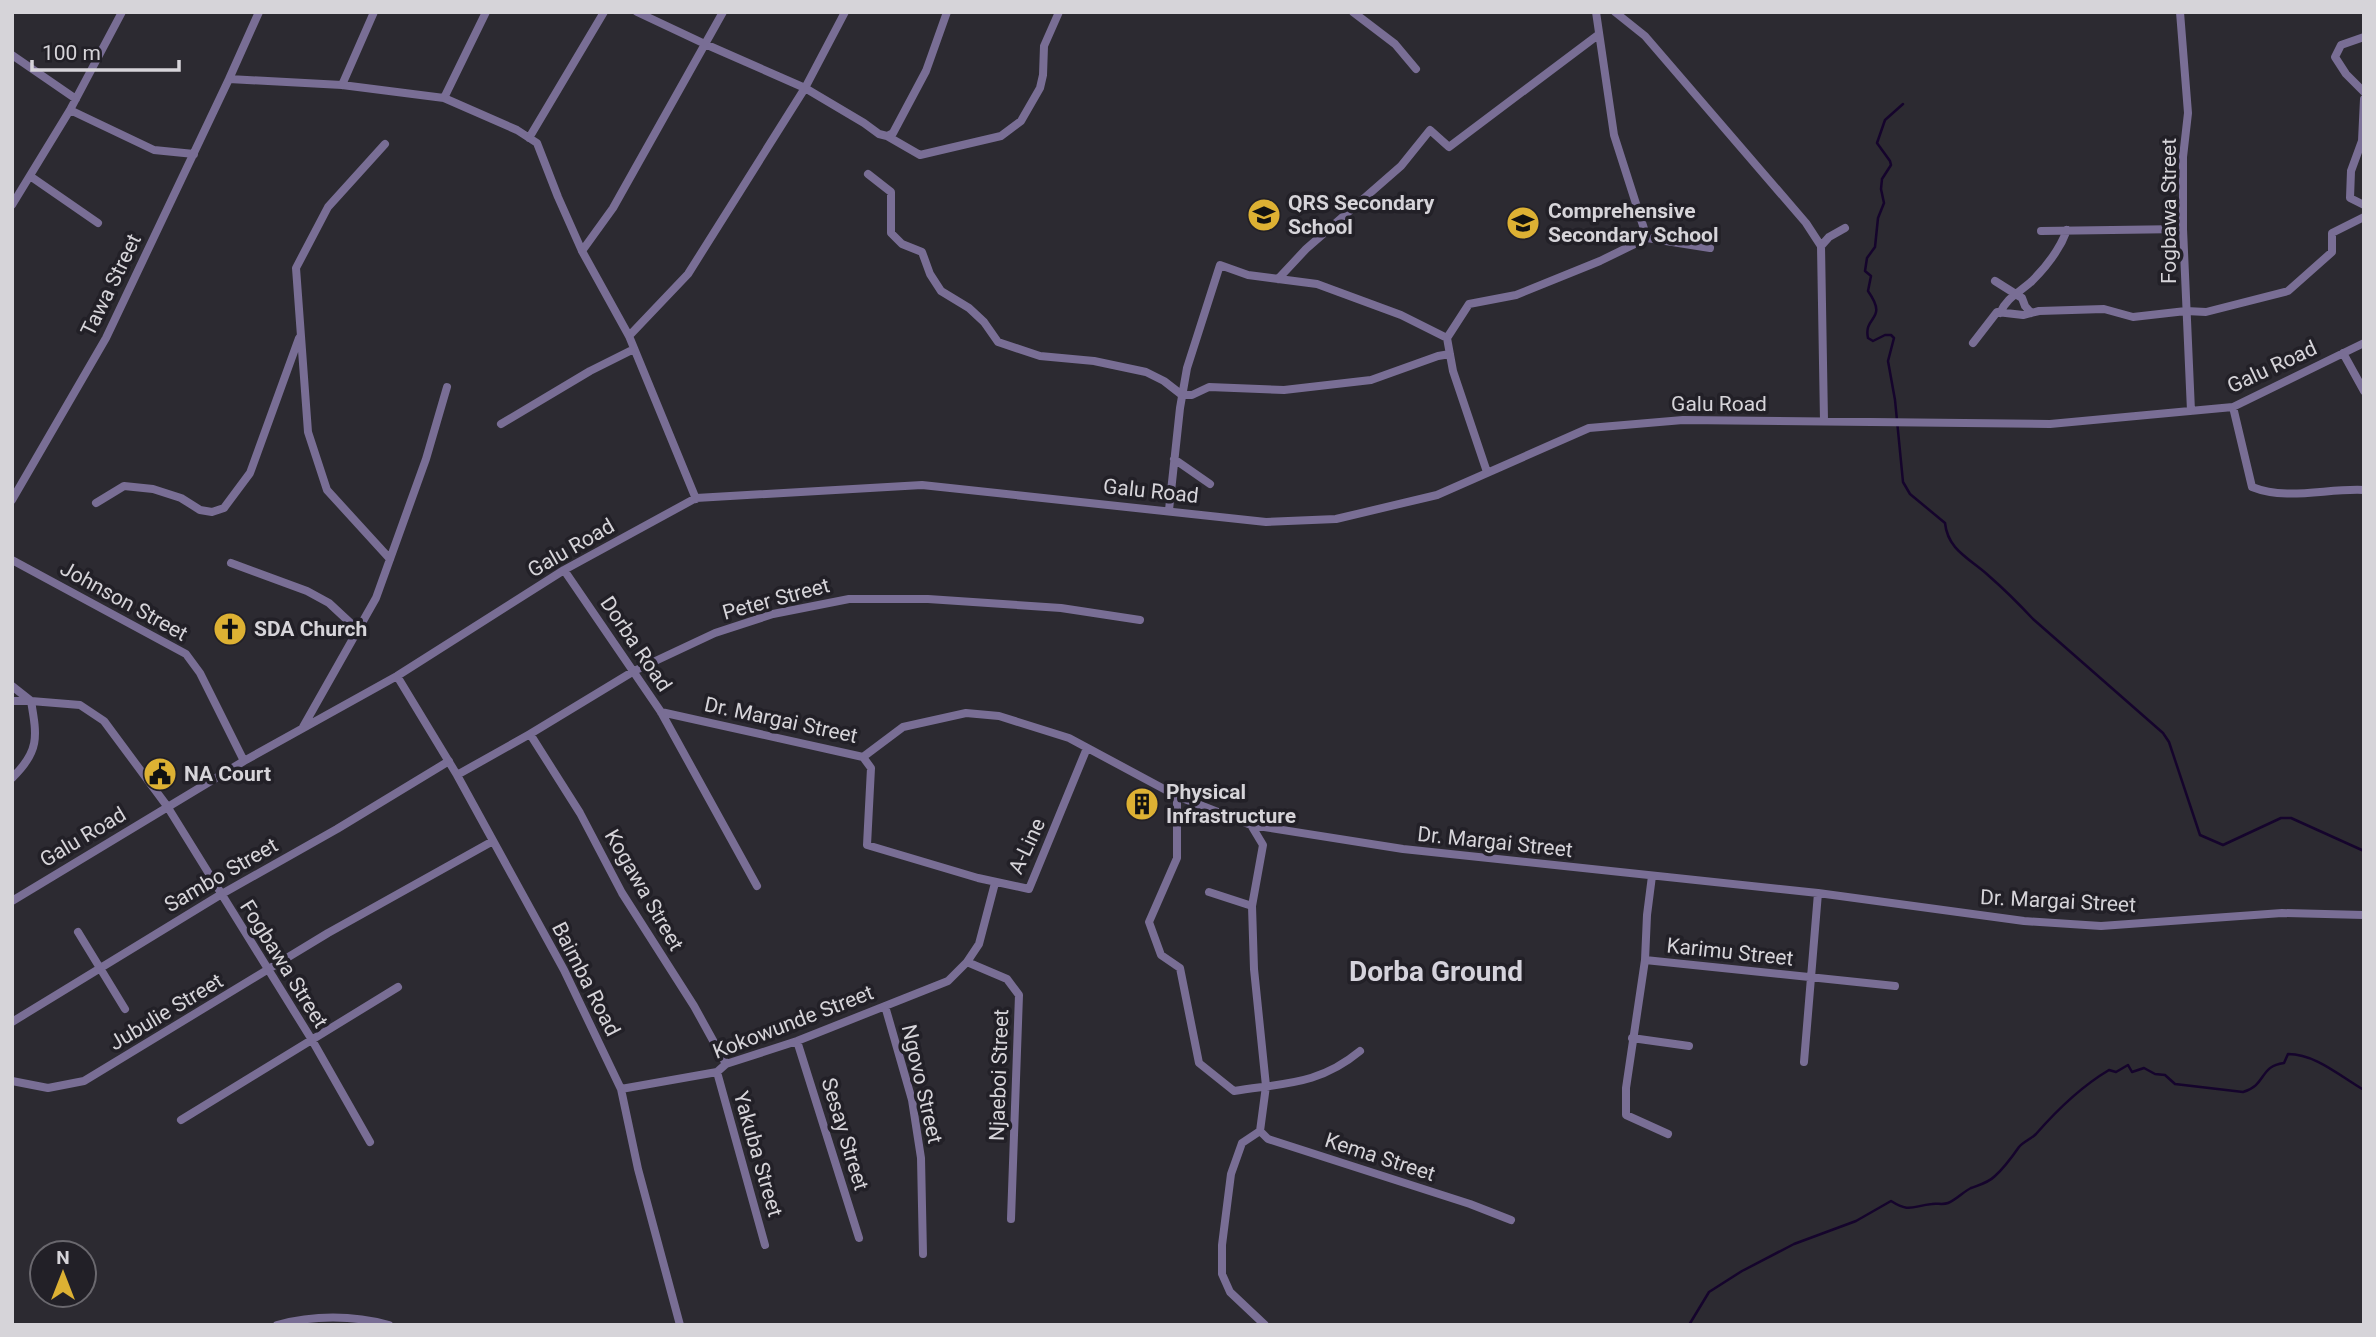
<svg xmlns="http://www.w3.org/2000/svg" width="2376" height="1337" font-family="Roboto,sans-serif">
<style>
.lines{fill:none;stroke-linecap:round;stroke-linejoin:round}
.stream{stroke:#15042c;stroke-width:2.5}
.minor{stroke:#796e95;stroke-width:8}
.labels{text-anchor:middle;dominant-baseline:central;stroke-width:7;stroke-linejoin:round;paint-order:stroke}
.poi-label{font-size:21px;font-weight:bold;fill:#d6d4d9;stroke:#222027;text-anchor:start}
.street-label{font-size:21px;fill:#d6d4d9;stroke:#222027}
.district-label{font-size:28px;font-weight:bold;fill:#d5d3dc;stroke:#222027}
</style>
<rect width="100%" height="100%" fill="#2c2a31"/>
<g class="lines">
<path class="stream" d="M1903,104L1885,120L1877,143L1890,161L1891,165L1882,179L1881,189L1884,203L1878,218L1875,247L1867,258L1865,271L1871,276L1868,291C1889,321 1863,315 1868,338L1873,341L1885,335H1891L1894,338L1888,361L1895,400L1903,482L1910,494L1945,523C1948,551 1971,559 1989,576C2005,590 2019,604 2033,619L2163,733L2169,742L2200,835L2223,845L2281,818H2291L2364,851
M1689,1325L1709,1292L1742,1271L1794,1244L1856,1221L1891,1201C1910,1213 1912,1206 1932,1204C1937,1203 1943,1205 1948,1203C1956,1200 1963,1192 1971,1188C1979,1185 1988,1183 1995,1176C2004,1168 2012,1157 2019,1147C2023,1142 2031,1139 2036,1134C2057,1110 2082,1086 2109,1070L2116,1072L2128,1065L2132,1072L2144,1068L2155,1074L2165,1075L2175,1084L2243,1092C2267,1085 2259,1066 2284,1063L2288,1054C2316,1054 2341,1077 2364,1090"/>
<path class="minor" d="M845,12L805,88L864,123L879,134L887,136L893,133L926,71L947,12
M1353,12L1395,44L1416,69
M1596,12L1614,135L1647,238
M1615,12L1645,36L1806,223L1821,246L1824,421
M2180,12L2188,113L2183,157V229L2191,411
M2364,37L2341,45L2335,57L2346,74L2364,92
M12,55L76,99
M229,79L342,85L444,98L517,130L537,143L558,197L582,251L629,336L696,499
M342,85L374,12
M444,98L486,12
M2364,99L2362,141L2351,171L2350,198L2364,205
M70,110L154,150L194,154
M887,136L920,155L1001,136L1021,121L1040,88L1043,75L1044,46L1059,12
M529,138L604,12
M385,144L328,207L296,268L308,432L327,490L390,559
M868,174L891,192V233L902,244L922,252L930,274L941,291L969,308L984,322L998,342L1040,356L1094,361L1146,372L1164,381L1182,395H1192L1209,387L1284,390L1371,380L1438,356L1450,354
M30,176L98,223
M12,205L70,110L122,12
M2041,231L2183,229
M1647,238L1710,248
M1821,246L1829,237L1845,228
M582,251L613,208L723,12
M1278,279L1306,249L1401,166L1430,130L1449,147L1598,35
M1995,281L2022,298L2025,306L2031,313
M2000,313C2007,297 2019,293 2032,281C2046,267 2060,249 2067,230
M629,336L688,274L805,88L705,44L637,12
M1973,343L1997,312L2023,315L2039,311L2104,309L2133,317L2186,311L2206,312L2288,291L2332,252V233L2364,217
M2343,353L2364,391
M2233,407L2252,487C2287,501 2327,488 2364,490
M501,424L590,371L634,349
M1174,459L1210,484
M1487,472L1453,371L1447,338L1469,304L1516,295L1600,261L1647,238
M12,500L106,338L229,79L259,12
M96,503L124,486L153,489L181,498L200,510L212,512L224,508L250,473L299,338
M1169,510L1180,408L1187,368L1220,265L1248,275L1317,284L1401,315L1447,338
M12,560L186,654L200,673L244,761
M231,563L307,591L329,603L358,630
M564,570L661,712L757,886
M397,676L457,775L564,970L621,1089L638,1169L680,1325
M12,686L31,701L80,705L104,721L167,806L312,1040L370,1142
M12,701H31C37,736 40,751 12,778
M661,712L863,757L903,727L966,713L999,716L1069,738L1177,796L1251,825L1403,849L1818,893L2024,921L2101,926L2282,913L2364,915
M303,727L376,598L426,459L447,387
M530,734L580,813L622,893L694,1006L726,1064
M863,757L871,768L867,845L978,878L1029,889L1087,748
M457,775L530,734L634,671L715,633L773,614L849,599H928L1061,608L1140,620
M1177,796V858L1149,922L1161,955L1180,968L1199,1063L1234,1091C1284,1083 1319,1085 1360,1051
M1251,825L1263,845L1252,906
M1652,876L1647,915L1645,960L1895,986
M1209,892L1252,906L1254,969L1266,1086L1260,1131L1268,1139L1470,1204L1511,1220
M12,901L244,761L397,676L564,570L696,498L922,485L1266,522L1336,519L1437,495L1589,428L1683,420L2050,424L2233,407L2364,343
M78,932L125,1009
M1645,960L1626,1088V1115L1668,1134
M967,962L1007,979L1019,995L1011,1219
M885,1006L912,1100L921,1158L923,1254
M12,1022L220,895L337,829L449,761
M1632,1038L1689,1046
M797,1041L859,1238
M1804,1062L1818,893
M717,1072L765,1245
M12,1081L48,1088L84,1081L328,933L493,841
M621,1089L717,1072L726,1064L797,1041L948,981L967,962L979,944L995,883
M181,1120L398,987
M1260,1131L1242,1143L1231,1174L1222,1245V1274L1230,1292L1265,1325
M277,1325C313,1315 353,1315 389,1325"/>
</g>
<defs>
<symbol id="school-disc" viewBox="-11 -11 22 22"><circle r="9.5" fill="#ddb133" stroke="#222027"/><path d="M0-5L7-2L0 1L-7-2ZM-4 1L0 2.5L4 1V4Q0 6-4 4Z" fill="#111"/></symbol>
<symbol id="church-disc" viewBox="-11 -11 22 22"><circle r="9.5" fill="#ddb133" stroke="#222027"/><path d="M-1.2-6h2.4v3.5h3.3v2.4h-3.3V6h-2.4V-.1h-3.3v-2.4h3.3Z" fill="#111"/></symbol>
<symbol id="civic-disc" viewBox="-11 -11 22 22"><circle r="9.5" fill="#ddb133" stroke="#222027"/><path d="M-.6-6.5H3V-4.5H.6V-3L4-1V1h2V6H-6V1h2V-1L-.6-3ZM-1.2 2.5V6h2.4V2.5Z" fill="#111"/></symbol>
<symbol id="building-disc" viewBox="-11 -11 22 22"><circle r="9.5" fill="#ddb133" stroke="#222027"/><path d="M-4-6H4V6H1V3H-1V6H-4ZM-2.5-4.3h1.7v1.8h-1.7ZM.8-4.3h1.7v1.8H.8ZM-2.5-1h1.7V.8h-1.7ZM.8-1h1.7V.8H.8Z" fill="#111"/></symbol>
</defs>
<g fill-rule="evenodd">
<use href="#school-disc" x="1245" y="196" width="38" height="38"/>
<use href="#school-disc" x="1504" y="204" width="38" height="38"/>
<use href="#church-disc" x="211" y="610" width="38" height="38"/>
<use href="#civic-disc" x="141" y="755" width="38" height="38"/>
<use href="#building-disc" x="1123" y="785" width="38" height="38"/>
</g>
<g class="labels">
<g class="poi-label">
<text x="1288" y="203">QRS Secondary<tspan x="1288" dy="24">School</tspan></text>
<text x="1548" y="211">Comprehensive<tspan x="1548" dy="24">Secondary School</tspan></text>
<text x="254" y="629">SDA Church</text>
<text x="184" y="774">NA Court</text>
<text x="1166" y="792">Physical<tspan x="1166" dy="24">Infrastructure</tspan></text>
</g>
<g class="street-label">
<text transform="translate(2169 211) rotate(-90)">Fogbawa Street</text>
<text transform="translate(111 285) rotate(-64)">Tawa Street</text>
<text transform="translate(2272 367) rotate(-25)">Galu Road</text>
<text x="1719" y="404">Galu Road</text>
<text transform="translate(1151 491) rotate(6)">Galu Road</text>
<text transform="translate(571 548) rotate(-30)">Galu Road</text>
<text transform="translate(776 599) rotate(-15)">Peter Street</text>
<text transform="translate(124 601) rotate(29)">Johnson Street</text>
<text transform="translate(636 644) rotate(56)">Dorba Road</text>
<text transform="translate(781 720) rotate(12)">Dr. Margai Street</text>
<text transform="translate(83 837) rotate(-31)">Galu Road</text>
<text transform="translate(1495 842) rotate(6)">Dr. Margai Street</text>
<text transform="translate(1027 846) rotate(-65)">A-Line</text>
<text transform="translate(221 875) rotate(-30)">Sambo Street</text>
<text transform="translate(644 890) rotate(60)">Kogawa Street</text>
<text transform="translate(2058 901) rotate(3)">Dr. Margai Street</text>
<text transform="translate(1730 952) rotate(6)">Karimu Street</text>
<text transform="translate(284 964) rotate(58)">Fogbawa Street</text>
<text transform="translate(586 979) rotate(63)">Baimba Road</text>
<text transform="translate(166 1012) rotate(-31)">Jubulie Street</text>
<text transform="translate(793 1022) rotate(-21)">Kokowunde Street</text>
<text transform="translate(999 1075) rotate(-88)">Njaeboi Street</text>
<text transform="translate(922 1084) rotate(77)">Ngovo Street</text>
<text transform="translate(845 1134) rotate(73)">Sesay Street</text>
<text transform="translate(758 1154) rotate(74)">Yakuba Street</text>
<text transform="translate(1380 1157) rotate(18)">Kema Street</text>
</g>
<g class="district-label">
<text x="1436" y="971">Dorba Ground</text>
</g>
</g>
<rect width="2376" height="1337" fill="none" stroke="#d6d4d9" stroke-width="28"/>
<g transform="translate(63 1274)"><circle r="33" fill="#222027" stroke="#6a686e" stroke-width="2"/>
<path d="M0-5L12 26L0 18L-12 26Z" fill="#ddb133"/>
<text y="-10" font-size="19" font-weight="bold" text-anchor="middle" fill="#d6d4d9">N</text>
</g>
<path d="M32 60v10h147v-10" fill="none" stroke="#d6d4d9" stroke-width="3.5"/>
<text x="42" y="60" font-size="21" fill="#d6d4d9" stroke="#222027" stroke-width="5" paint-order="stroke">100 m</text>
</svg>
